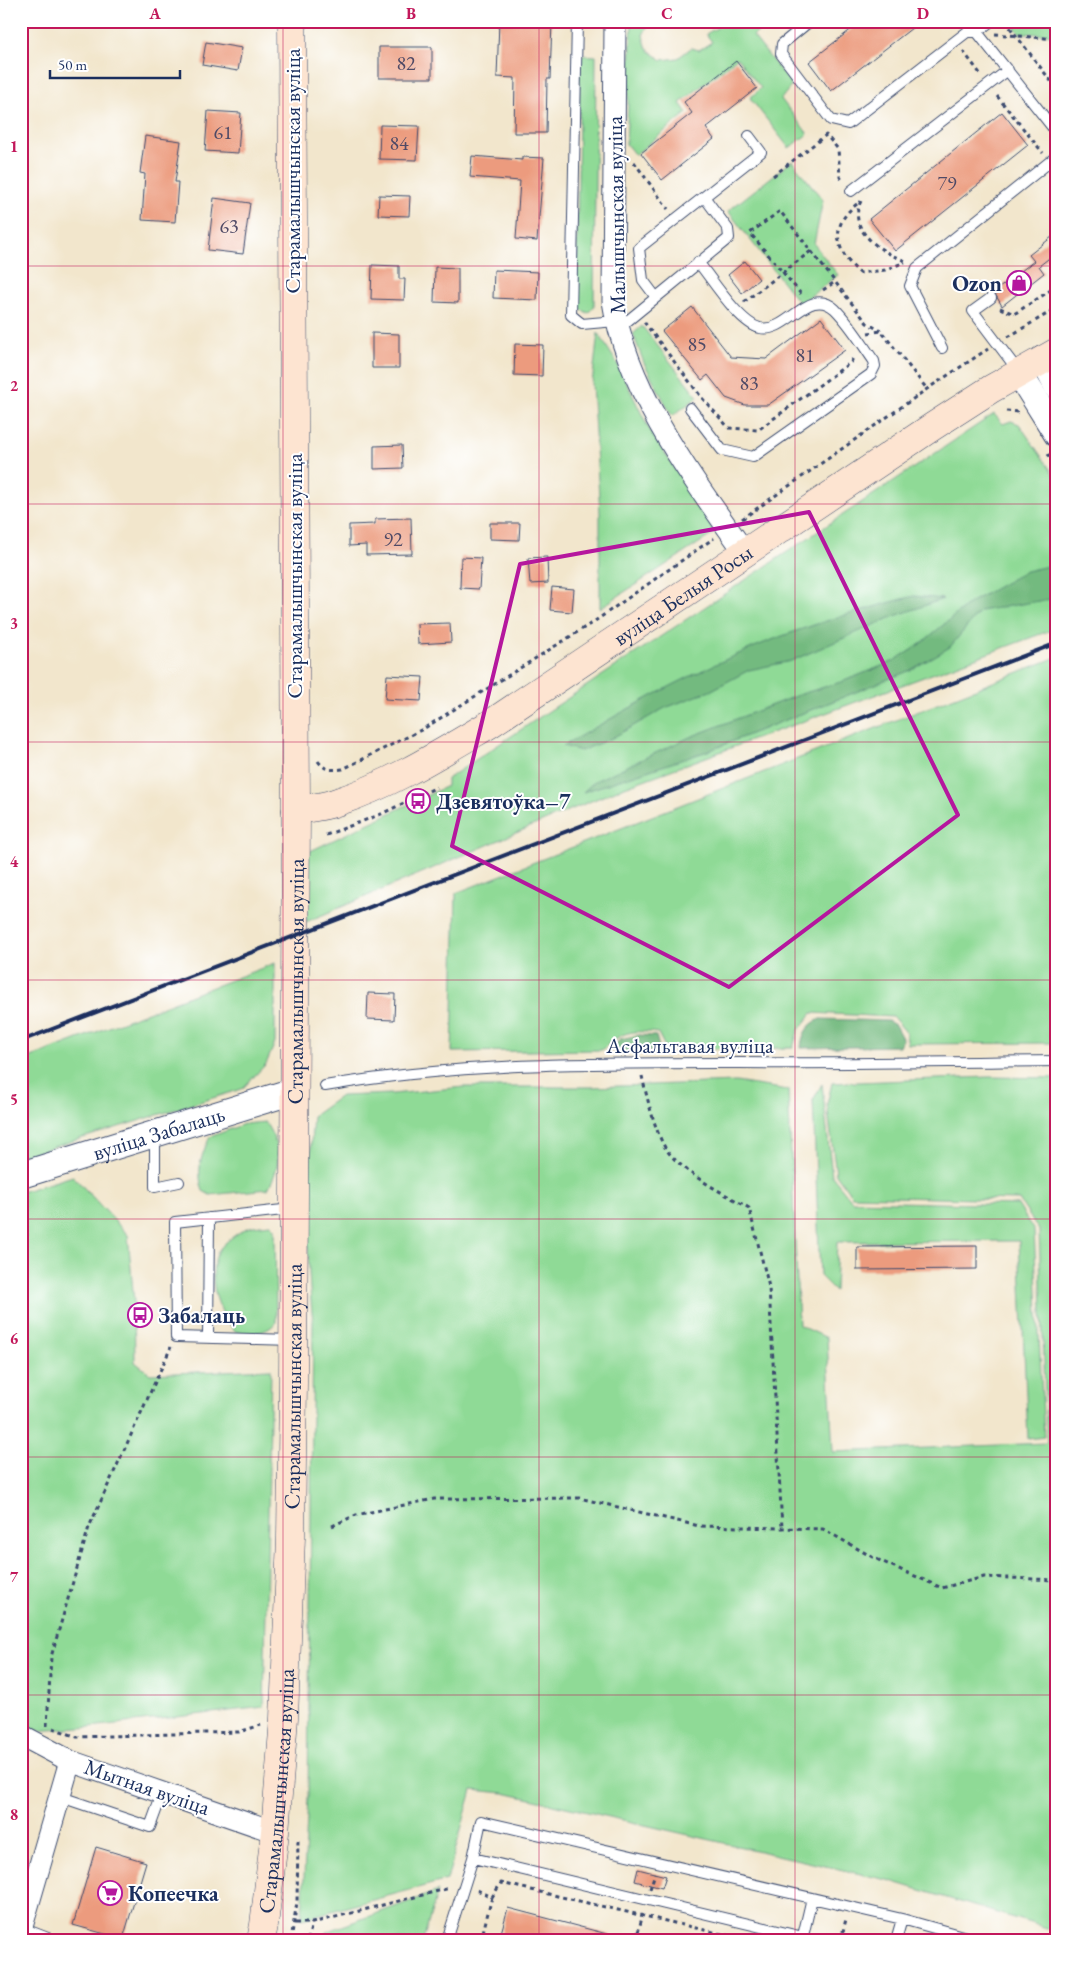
<svg xmlns="http://www.w3.org/2000/svg" width="1078" height="1961" font-family="'EB Garamond',serif">
<style>
.green{fill:#8fda96;stroke:#55847a}
.forest{fill:#73ba7f;stroke:#47746e}
.building{fill:#ec9b7e}
.lines{fill:none;stroke-linecap:round;stroke-linejoin:round}
.service-casing{stroke:#3b4a6e;stroke-width:12}
.minor-casing{stroke:#3b4a6e;stroke-width:23}
.tertiary-casing{stroke:#3b4a6e;stroke-width:28}
.secondary-casing{stroke:#3b4a6e;stroke-width:29}
.path{stroke:#3b4a6e;stroke-width:3;stroke-dasharray:4 4;stroke-linecap:butt}
.service{stroke:#fff;stroke-width:10}
.minor{stroke:#fff;stroke-width:21}
.tertiary{stroke:#fff;stroke-width:26}
.secondary{stroke:#fde4d1;stroke-width:28}
.rail{stroke:#1b2f5e;stroke-width:4}
.marked{fill:none;stroke:#b5179e;stroke-width:4;stroke-linejoin:round}
.grid{fill:none;stroke:#c2185b;stroke-width:1;stroke-opacity:0.55}
.labels{text-anchor:middle;dominant-baseline:central;stroke-width:4;stroke-linejoin:round;paint-order:stroke}
.number-label{font-size:20px;fill:#4f4a66}
.street-label{font-size:22px;fill:#1b2f5e;stroke:#fff}
.poi-label{font-size:22px;font-weight:bold;fill:#1b2f5e;stroke:#fff;text-anchor:start}
.neatline{fill:none;stroke:#c2185b;stroke-width:2}
.grid-label{font-size:16px;text-anchor:middle;font-weight:bold;fill:#c2185b}
</style>
<rect width="100%" height="100%" fill="#fff"/>
<filter id="ink" filterUnits="userSpaceOnUse"><feTurbulence type="fractalNoise" baseFrequency=".02" numOctaves="2"/><feDisplacementMap in="SourceGraphic" scale="10" xChannelSelector="R" yChannelSelector="G"/><feConvolveMatrix kernelMatrix="1 2 1 2 8 2 1 2 1" color-interpolation-filters="sRGB"/></filter>
<filter id="wash" filterUnits="userSpaceOnUse"><feTurbulence type="fractalNoise" baseFrequency=".0096" numOctaves="4" result="noise"/><feDisplacementMap in="SourceGraphic" scale="20" xChannelSelector="R" yChannelSelector="G"/><feGaussianBlur stdDeviation="1.12" result="paint"/><feColorMatrix in="noise" values="0 0 0 0 0 0 0 0 0 0 0 0 0 0 0 0 0 1.4 0 .05"/><feComposite in="paint" operator="in"/></filter>
<g filter="url(#wash)">
<rect width="100%" height="100%" fill="#f2e6cc"/>
<path class="green" d="M632,21H650L643,35L647,49L662,60L678,58L691,48L699,50L712,42L706,34C730,19 744,21 771,21L753,36L792,85L781,99L808,134L789,148L750,98L761,88L737,58L680,103L687,113L635,155L626,144Z
M1010,21H1057V35L1019,33Z
M580,55L596,56L594,307L588,313L576,307Z
M792,161L823,200L814,244L838,275L800,304L728,211Z
M642,326L698,397L672,416L644,363L633,334Z
M598,333L617,363L648,427L716,532L600,608V513L592,384Z
M994,414L1003,424L1011,421L1019,424L1057,479V628L622,788L306,922V853L447,786V779Z
M1057,657V1043L908,1044L905,1031L893,1017L812,1013L798,1031L793,1048L666,1049L658,1033C631,1030 622,1031 602,1050L452,1052L456,893Z
M275,963V1043L266,1064L242,1089L21,1157V1061Z
M988,1077L1057,1078V1931L887,1880L504,1793L472,1790L447,1880L302,1919L308,1797L313,1321C305,1254 308,1184 313,1116L341,1096L392,1094L464,1087H591L736,1082L788,1090L799,1325L827,1338L833,1452L1047,1443L1039,1230L1019,1200L852,1196L836,1174L827,1104L832,1083Z
M822,1084L832,1176L852,1201L1018,1205L1034,1231L1044,1437L1028,1439L1019,1241L837,1242L835,1291L820,1276L813,1100Z
M265,1122C281,1147 282,1163 268,1189L210,1195L203,1191C196,1171 201,1155 210,1137L244,1124Z
M73,1176L128,1235L134,1302L135,1362L150,1374L271,1369L264,1707L81,1728L34,1731L21,1725V1192Z
M271,1224L275,1228L276,1322C266,1335 252,1333 236,1332C218,1313 207,1281 217,1254C220,1245 236,1234 245,1229C252,1225 263,1225 271,1224Z
M438,1891L423,1940H324L326,1932Z"/>
<path class="forest" d="M1057,564V598L980,611L950,647L911,670L708,751L583,792L595,781L690,737L798,695L844,681L892,662L919,645L971,602L1026,571Z
M914,596L943,599L895,616L791,661L749,670L710,691L665,708L612,738L581,751L563,746C620,713 676,681 736,655C793,629 854,612 914,596Z
M820,1019L888,1021L895,1025L903,1040L899,1046L801,1048C802,1034 807,1025 820,1019Z
M639,1035L656,1036L660,1050L642,1052L611,1050L620,1039Z"/>
<g id="blocks">
<path class="building" d="M499,21H552L550,79H547L546,133H514L515,78L497,77Z
M862,21H921L831,91L809,62Z
M206,42L242,48L238,71L202,65Z
M379,47H432V78H379Z
M736,61L757,88L706,128L714,139L662,180L641,153L692,113L684,102Z
M208,111L241,113L238,153L205,151Z
M1002,112L1028,145L895,251L869,219Z
M380,125L419,126L417,160L379,159Z
M145,136L181,141L175,182H178L175,222L142,220L145,174L140,173Z
M472,156L522,160V157L544,158L537,241L516,239L520,181L470,177Z
M379,195L410,196L409,216L378,215Z
M214,198L250,203L243,254L208,250Z
M1057,233V252L1039,266L1044,273L1002,306L994,292L1034,261L1029,255Z
M745,261L759,279L742,293L728,275Z
M372,265L399,266V279H405L404,300L371,299Z
M435,267L458,268V303L434,302Z
M494,270L538,272L537,300L493,298Z
M692,307L731,357L766,359L821,318L845,350L768,405H745L726,398L708,375L702,380L662,331Z
M372,333L399,334V368H372Z
M515,344L543,345L542,376L514,375Z
M402,445L403,468L374,469V446Z
M411,518L412,554L366,555V545L349,546V525L375,524V519Z
M490,523H520L519,540L490,539Z
M461,557L481,558L479,589L460,588Z
M547,557L548,583L530,584L528,558Z
M552,587L574,589L572,612L550,610Z
M450,623L451,642L418,644L417,624Z
M387,675L423,677L421,701L385,699Z
M368,993L395,994L394,1020L367,1019Z
M977,1246V1269L857,1270V1247Z
M96,1847L146,1862L123,1939L73,1925Z
M638,1869L666,1876L662,1888L635,1881Z
M508,1908L611,1935L610,1940H499Z"/>
</g>
</g>
<g filter="url(#ink)">
<use href="#blocks" fill-opacity="0" stroke="#3b4a6e" stroke-width="1"/>
<g class="lines">
<defs>
<path id="service" d="M577,21L571,315L582,324L616,321
M810,21L782,44L781,54L831,120L848,124L967,32H977L1057,133
M977,32L991,21
M851,191L1008,70
M655,296L643,280L639,248L761,152L749,136
M991,298L973,311L1019,372
M620,327L729,238L728,229L705,198
M942,348L910,286L917,268L1057,156
M690,408L722,450L753,457L871,374L875,366L874,361C862,344 850,324 835,309C808,285 788,334 760,328C739,323 712,279 698,262
M325,1086C462,1062 601,1063 739,1063C845,1064 951,1062 1057,1061
M155,1135V1187L179,1182
M292,1209L175,1222L176,1337L293,1340
M208,1338L209,1218
M61,1797L150,1827L162,1794
M473,1858L803,1937
M22,1928L53,1940
M447,1940L473,1858L481,1821L902,1919L977,1940
M802,1940L812,1898
M896,1940L902,1919"/>
<path id="minor" d="M615,21L613,301C627,392 693,479 746,554
M21,1735L70,1761L275,1832
M21,1930L70,1761"/>
<g id="tertiary">
<path d="M1043,359L1057,386"/>
<path d="M1019,373L1057,434"/>
<path id="s1" d="M21,1175L294,1091"/>
</g>
<g id="secondary">
<path id="s2" d="M296,810C310,808 324,807 337,802C392,784 441,753 490,724L932,427L991,389L1057,352"/>
<path id="s3" d="M261,1940L264,1925L275,1832L284,1718L291,1537L293,1383L296,810L292,21"/>
</g>
</defs>
<use href="#service" class="service-casing"/>
<use href="#minor" class="minor-casing"/>
<use href="#tertiary" class="tertiary-casing"/>
<use href="#secondary" class="secondary-casing"/>
<path class="path" d="M1005,21L1057,89
M995,34L1057,39
M963,51L982,76
M997,96L1043,153
M634,162L668,209
M773,176L826,135L838,149L840,177L844,182
M861,201C846,230 882,253 906,261
M857,204C829,225 835,252 860,273L885,270L905,262
M823,290L835,282
M801,294L750,233L780,211L867,323L881,331
M744,302L811,251
M1000,308L1014,314L1057,286
M644,322L702,398
M868,333L881,331L927,389
M1008,337L1057,308
M702,398L729,428L758,430L851,362L854,356
M1006,411L1019,412
M1048,454L1057,465
M742,519L927,389L988,349
M318,761C325,771 333,770 343,769L423,729L595,621L714,538
M326,835L379,815L437,787
M642,1076C646,1094 657,1140 669,1153C689,1177 722,1192 749,1208L769,1287L782,1528
M332,1526L356,1515L434,1499L579,1498L699,1526L823,1529L874,1558L942,1588L984,1577L1057,1580
M47,1726L51,1657L89,1527L171,1347
M53,1728L77,1737L239,1732L261,1725
M650,1889L655,1873
M477,1890L492,1897L501,1883L748,1940
M295,1923H312L450,1888
M291,1940L297,1902L298,1838
M308,1940L312,1923
M481,1940L492,1897
M636,1940L643,1914
M841,1940L846,1919"/>
<use href="#service" class="service"/>
<use href="#minor" class="minor"/>
<use href="#tertiary" class="tertiary"/>
<use href="#secondary" class="secondary"/>
<path class="rail" d="M21,1041L1057,643"/>
</g>
</g>
<path class="marked" d="M809,512L958,815L729,987L452,846L520,564Z"/>
<path class="grid" d="M283,21V1940M539,21V1940M795,21V1940M21,266H1057M21,504H1057M21,742H1057M21,980H1057M21,1219H1057M21,1457H1057M21,1695H1057"/>
<defs>
<symbol id="shop-ring" viewBox="-11 -11 22 22"><circle r="9.5" fill="#fff" stroke="#b5179e" stroke-width="1.5"/><path d="M-5-2.5h2.3a2.7 3.5 0 0 1 5.4 0H5L5.5 6h-11ZM-1.5-2.5h3a1.5 2.3 0 0 0-3 0Z" fill="#b5179e"/></symbol>
<symbol id="bus-ring" viewBox="-11 -11 22 22"><circle r="9.5" fill="#fff" stroke="#b5179e" stroke-width="1.5"/><path d="M-5-6H5V4H4V6H2V4H-2V6H-4V4H-5ZM-3.5-4V0h7V-4ZM-3.5 1.2v1.5H-2V1.2ZM2 1.2v1.5H3.5V1.2Z" fill="#b5179e"/></symbol>
<symbol id="supermarket-ring" viewBox="-11 -11 22 22"><circle r="9.5" fill="#fff" stroke="#b5179e" stroke-width="1.5"/><path d="M-6-5.5h2.5l.6 2H6L4.5 2H-2.5L-4.4-4H-6ZM-1.5 3.2a1.3 1.3 0 1 0 .1 0ZM3 3.2a1.3 1.3 0 1 0 .1 0Z" fill="#b5179e"/></symbol>
</defs>
<g fill-rule="evenodd">
<use href="#shop-ring" x="1005" y="269" width="28" height="28"/>
<use href="#bus-ring" x="404" y="787" width="28" height="28"/>
<use href="#bus-ring" x="126" y="1301" width="28" height="28"/>
<use href="#supermarket-ring" x="96" y="1879" width="28" height="28"/>
</g>
<g class="labels">
<g class="number-label">
<text x="406" y="63">82</text>
<text x="223" y="132">61</text>
<text x="399" y="143">84</text>
<text x="947" y="183">79</text>
<text x="229" y="226">63</text>
<text x="697" y="344">85</text>
<text x="805" y="355">81</text>
<text x="749" y="383">83</text>
<text x="393" y="539">92</text>
</g>
<g class="street-label">
<text transform="translate(292 171) rotate(-90)">Старамалышчынская вуліца</text>
<text transform="translate(616 215) rotate(-91)">Малышчынская вуліца</text>
<text transform="translate(294 576) rotate(-90)">Старамалышчынская вуліца</text>
<text stroke="none"><textPath href="#s2" startOffset="446">вуліца Белыя Росы</textPath></text>
<text stroke="none"><textPath href="#s3" startOffset="960">Старамалышчынская вуліца</textPath></text>
<text x="690" y="1045">Асфальтавая вуліца</text>
<text stroke="none"><textPath href="#s1" startOffset="144">вуліца Забалаць</textPath></text>
<text stroke="none"><textPath href="#s3" startOffset="555">Старамалышчынская вуліца</textPath></text>
<text transform="translate(147 1787) rotate(19)">Мытная вуліца</text>
<text stroke="none"><textPath href="#s3" startOffset="150">Старамалышчынская вуліца</textPath></text>
</g>
<g class="poi-label">
<text x="1002" y="283" text-anchor="end">Ozon</text>
<text x="436" y="801">Дзевятоўка–7</text>
<text x="158" y="1315">Забалаць</text>
<text x="128" y="1893">Копеечка</text>
</g>
</g>
<rect width="1078" height="1961" fill="none" stroke="#fff" stroke-width="55"/>
<path d="M50 70v8h130v-8" fill="none" stroke="#1b2f5e" stroke-width="2.5"/>
<text x="58" y="70" font-size="15" fill="#1b2f5e" stroke="#ffffff" stroke-width="4" paint-order="stroke">50 m</text>
<rect x="28" y="28" width="1022" height="1906" class="neatline"/>
<g class="grid-label">
<text x="155" y="19">A</text>
<text x="411" y="19">B</text>
<text x="667" y="19">C</text>
<text x="923" y="19">D</text>
<text x="14" y="152">1</text>
<text x="14" y="391">2</text>
<text x="14" y="629">3</text>
<text x="14" y="867">4</text>
<text x="14" y="1105">5</text>
<text x="14" y="1344">6</text>
<text x="14" y="1582">7</text>
<text x="14" y="1820">8</text>
</g>
</svg>
